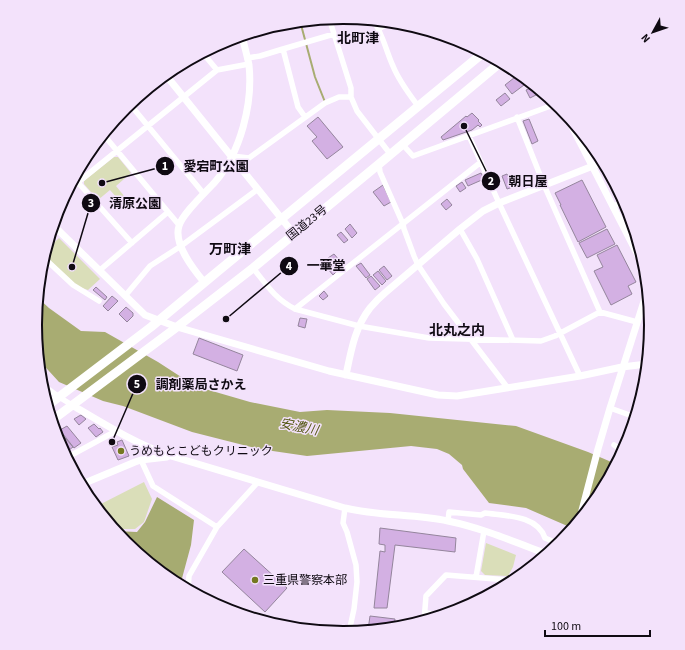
<svg xmlns="http://www.w3.org/2000/svg" width="685" height="650" font-family="'Source Sans 3','Noto Sans JP',sans-serif">
<style>
.green{fill:#dadeb9}
.forest{fill:#a6ab71}
.water{fill:#a8ac72}
.lines{fill:none;stroke-linecap:round;stroke-linejoin:round}
.stream{stroke:#a8ac72;stroke-width:2}
.building{fill:#d3b0e3;stroke:#94859c}
.minor{stroke:#fff;stroke-width:5.5}
.tertiary{stroke:#fff;stroke-width:7}
.trunk{stroke:#fff;stroke-width:9}
.poi-dot{fill:#747820;stroke:#f3e2fb;stroke-width:1.5}
.labels{text-anchor:middle;dominant-baseline:central;stroke-width:3;stroke-linejoin:round;paint-order:stroke}
.street-label{font-size:12px;fill:#0f0a12;stroke:#f3e2fb}
.poi-label{font-size:12px;fill:#0f0a12;stroke:#f3e2fb;text-anchor:start}
.water-label{font-size:13px;font-style:italic;fill:#585b19;stroke:#f3e2fb}
.quarter-label{font-size:14px;font-weight:bold;fill:#0f0a12;stroke:#f3e2fb}
.rim{fill:none;stroke:#0f0a12;stroke-width:2}
.leader{fill:none;stroke:#0f0a12;stroke-width:1.5}
.callout-dot{fill:#0f0a12;stroke:#f3e2fb;stroke-width:1.5}
.mark-label{font-size:12px;text-anchor:middle;font-weight:bold;fill:#fff}
.callout-label{font-size:13px;text-anchor:middle;font-weight:bold;fill:#0f0a12;stroke:#f3e2fb;stroke-width:3;stroke-linejoin:round;paint-order:stroke}
</style>
<rect width="100%" height="100%" fill="#f3e2fb"/>
<path class="green" d="M114,157H118L131,173L116,186L129,202L124,206L110,190L98,200L84,184V181Z
M59,238L100,279L88,290L76,286L64,275L44,254V252Z
M144,482L152,499L144,522L135,529H116L114,530L95,507Z
M486,543L516,555L513,567L508,576L485,575L481,571Z"/>
<path class="forest" d="M157,497L194,520L191,545L181,582L177,584L171,581L125,543L115,531L137,532L145,522Z"/>
<path class="water" d="M37,297L49,308L81,331L105,332L158,362L195,386L250,402L300,412L327,410L390,413L516,426L588,452L616,464L598,496L572,528L526,508L489,503L463,469L462,465L449,454L437,449L411,446L307,456L259,449L192,432L123,406L103,401L59,382L38,359L35,325Z"/>
<g class="lines">
<path class="stream" d="M300,21L315,77L325,102"/>
</g>
<path class="building" d="M519,74L526,80L522,83L524,85L512,94L505,85Z
M535,86L538,89L540,93L530,98L526,90Z
M505,93L510,99L501,106L496,100Z
M472,113L479,120L478,121L482,125L480,127L478,125L472,130L443,140L441,137L466,116L467,117Z
M318,117L343,147L327,159L312,141L317,137L307,126Z
M529,119L538,141L532,144L523,121Z
M481,173L484,179L468,186L465,180Z
M507,174L513,187L507,189L502,176Z
M582,180L606,227L578,242L560,205H561L555,193Z
M462,182L466,188L460,192L456,186Z
M383,185L391,202L384,206L373,192Z
M447,199L452,205L446,210L441,204Z
M350,224L357,233L352,238L345,229Z
M607,229L615,244L587,258L579,243Z
M341,232L348,240L344,243L337,235Z
M617,245L636,282L628,286L632,294L611,305L594,271L603,267L597,255Z
M334,254L340,261L334,266L328,258Z
M327,259L337,271L333,275L323,263Z
M361,263L370,275L366,278L356,266Z
M384,266L392,276L387,280L379,270Z
M378,271L386,281L382,285L373,275Z
M371,276L380,286L375,290L367,279Z
M96,287L107,297L105,300L93,290Z
M324,291L328,296L323,300L319,296Z
M112,296L118,301L108,311L103,306Z
M126,307L133,313V316L127,322L119,314Z
M300,318L307,319L305,328L298,326Z
M199,338L243,355L237,371L193,354Z
M81,415L86,419L79,425L74,419L79,416Z
M94,424L99,429L100,428L103,432L96,437L88,428Z
M67,426L81,443L74,448L60,430Z
M59,431L73,447L65,453L58,443L55,434Z
M122,440L129,456L118,460L112,447L118,445L117,442Z
M380,528L456,538L455,552L395,545L387,608H374L380,551L385,552V545L379,544Z
M244,549L287,588L265,612L222,572Z
M370,616L395,619L394,628L368,630Z"/>
<g class="lines">
<path class="minor" d="M329,18L351,88V97L357,111L391,155
M373,20C383,34 386,51 393,66C399,81 409,94 418,106
M379,29L390,22
M202,52L217,70
M247,58L260,56L283,49
M129,103L204,194
M305,117L298,107L283,49L334,34
M517,117L544,185L600,312
M103,134L179,225
M469,136L499,203L580,376
M403,145L413,156L556,104
M232,156L249,158L325,103L339,97H351
M379,164L380,172L403,224L404,229L414,256L418,265L444,304L507,387
M74,178L132,243
M66,192L217,70L249,64
M613,206L624,202
M460,229L477,259L513,340
M43,257L73,285L99,301
M253,268C266,284 275,299 295,309L359,326L429,338L541,341L555,336L600,312L637,322
M100,270L168,212
M125,296L150,266L181,246L258,189
M295,309L481,162
M40,383L59,397L72,405
M610,408L635,417
M614,445L623,451
M66,458L116,431
M141,460L153,486L217,527
M345,508L343,523L347,532L356,565L357,582L354,609L349,632
M448,521L449,512L481,515L485,513C506,516 537,515 545,538L559,544
M476,577L484,531
M188,590L189,576L217,527L258,482
M425,613L444,615
M424,621L426,596L446,575L508,580L507,585"/>
<path class="tertiary" d="M165,74L294,234
M565,113L643,265L646,276
M53,225L145,315L177,327L329,371L438,395L457,396L580,376L622,367L647,364
M204,282C194,270 173,244 179,226C182,214 206,192 215,182C241,152 253,103 249,65C247,55 244,45 242,35
M346,375C351,351 355,327 370,308C375,302 380,297 386,292L460,229L483,211L499,203L603,162
M72,405C104,424 136,444 171,456L345,508C379,516 414,514 448,521C482,528 515,542 547,554
M80,485L135,462L141,460L167,457
M580,518L598,449L610,408L645,298L646,283"/>
<path class="trunk" d="M47,406L151,327L217,272L483,53
M51,421L177,327L253,268L379,164L501,62"/>
</g>
<g class="poi-dot">
<circle cx="121" cy="451" r="4"/>
<circle cx="255" cy="580" r="4"/>
</g>
<g class="labels">
<g class="street-label">
<text transform="translate(307 223) rotate(-39)">国道23号</text>
</g>
<g class="poi-label">
<text x="129" y="451">うめもとこどもクリニック</text>
<text x="263" y="580">三重県警察本部</text>
</g>
<g class="water-label">
<text transform="translate(299 427) rotate(11)">安濃川</text>
</g>
<g class="quarter-label">
<text x="358" y="39">北町津</text>
<text x="230" y="250">万町津</text>
<text x="457" y="331">北丸之内</text>
</g>
</g>
<path d="M0 0H685V650H0ZM42 325a301 301 0 1 1 602 0a301 301 0 1 1-602 0Z" fill="#f3e2fb" fill-rule="evenodd"/>
<path class="rim" d="M42 325a301 301 0 1 1 602 0a301 301 0 1 1-602 0Z"/>
<path class="leader" d="M102 183L165 166M464 126L491 181M72 267L91 203M226 319L289 266M112 442L137 384"/>
<g class="callout-dot">
<circle cx="102" cy="183" r="4"/>
<circle cx="464" cy="126" r="4"/>
<circle cx="72" cy="267" r="4"/>
<circle cx="226" cy="319" r="4"/>
<circle cx="112" cy="442" r="4"/>
<circle cx="165" cy="166" r="10"/>
<circle cx="491" cy="181" r="10"/>
<circle cx="91" cy="203" r="10"/>
<circle cx="289" cy="266" r="10"/>
<circle cx="137" cy="384" r="10"/>
</g>
<g class="mark-label">
<text x="165" y="170">1</text>
<text x="491" y="185">2</text>
<text x="91" y="207">3</text>
<text x="289" y="270">4</text>
<text x="137" y="388">5</text>
</g>
<g class="callout-label">
<text x="216" y="171">愛宕町公園</text>
<text x="528" y="186">朝日屋</text>
<text x="135" y="208">清原公園</text>
<text x="326" y="270">一華堂</text>
<text x="201" y="389">調剤薬局さかえ</text>
</g>
<g transform="translate(653 32) rotate(230)" stroke="#f3e2fb" stroke-width="3" paint-order="stroke">
<path d="M0-3L7 15L0 10L-7 15Z" fill="#0f0a12"/>
<text y="-6" font-size="11" font-weight="bold" text-anchor="middle" fill="#0f0a12">N</text>
</g>
<path d="M545 630v6h105v-6" fill="none" stroke="#0f0a12" stroke-width="2"/>
<text x="551" y="630" font-size="12" fill="#0f0a12" stroke="#f3e2fb" stroke-width="3" paint-order="stroke">100 m</text>
</svg>
